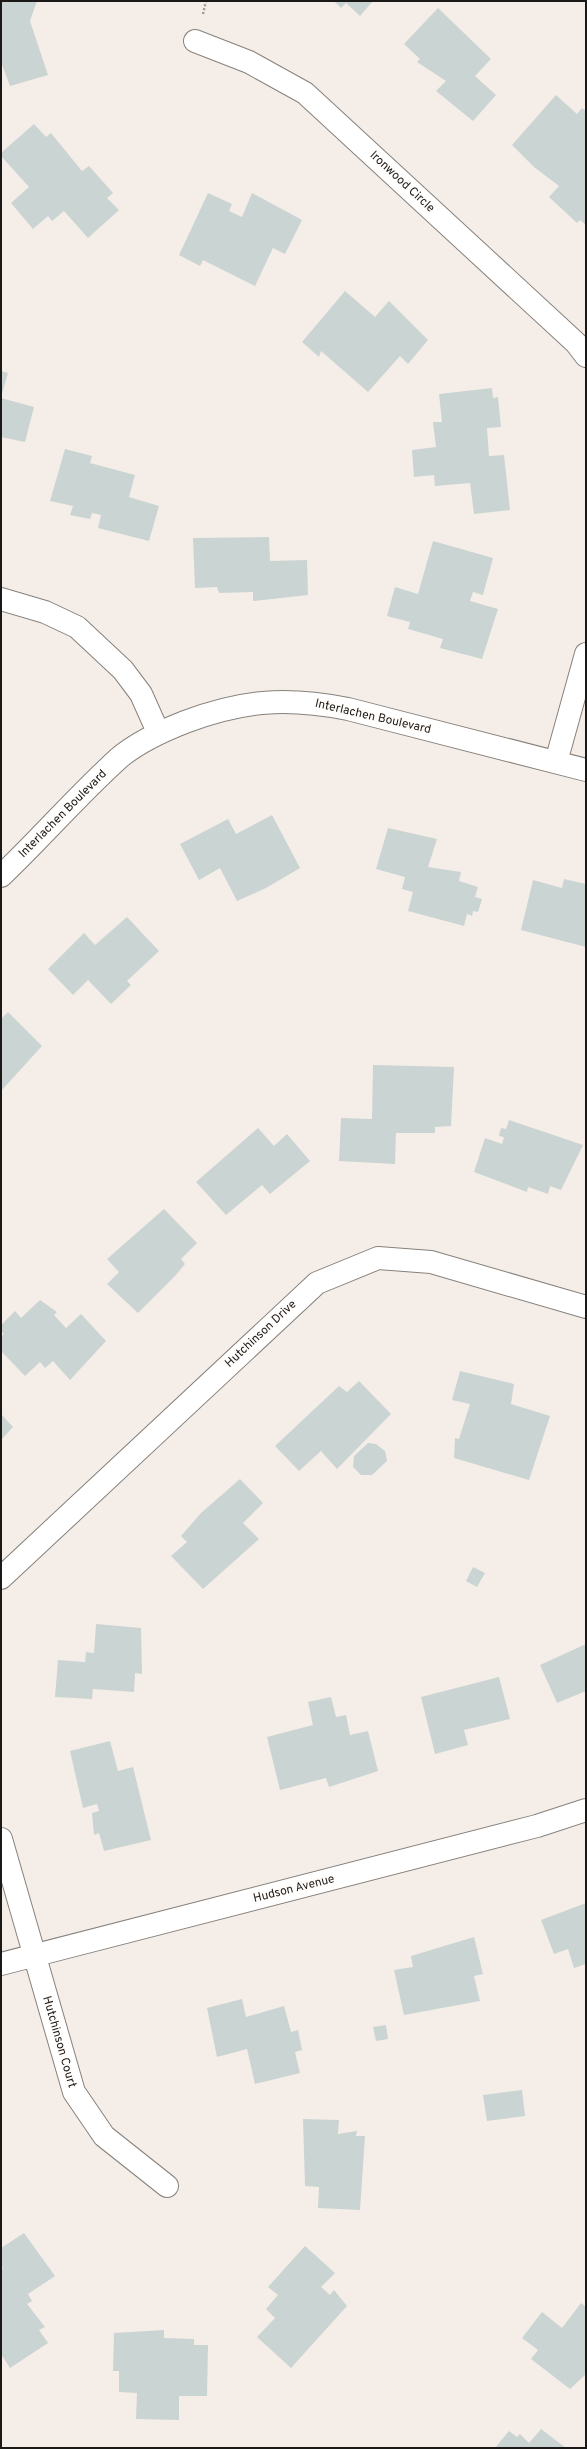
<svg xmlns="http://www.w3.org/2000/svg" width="587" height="2449" font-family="Overpass,sans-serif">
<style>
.building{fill:#cad4d3}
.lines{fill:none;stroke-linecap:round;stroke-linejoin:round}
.street-casing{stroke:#87817c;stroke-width:24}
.path{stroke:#a19b97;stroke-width:2.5;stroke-dasharray:2 2;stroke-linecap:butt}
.street{stroke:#fff;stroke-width:22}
.labels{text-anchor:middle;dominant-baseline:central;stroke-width:3.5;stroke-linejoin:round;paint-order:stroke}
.street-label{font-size:12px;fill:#1b1917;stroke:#fffcfa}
</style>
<rect width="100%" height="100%" fill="#f5eee8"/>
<path class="building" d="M1,1H37L30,21L48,75L10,86L1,62Z
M334,1H373L360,16L346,3L341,8Z
M438,8L491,59L475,76L496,95L473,121L436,91L446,81L417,62L420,59L404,44Z
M556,95L577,114L582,108L586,111V225L580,220L577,223L549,197L559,186L534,167L512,145Z
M34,124L46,137L51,133L82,171L89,166L113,193L107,198L119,210L88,238L64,211L52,221L48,216L33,229L11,203L29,187L1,156V153Z
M208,193L232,204L229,211L242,217L252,193L302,220L285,254L273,248L255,286L203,260L200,266L179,255Z
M345,291L375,317L389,301L428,340L408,364L400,356L368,392L321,351L319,357L302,342Z
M1,371L8,373L1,397Z
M492,388L493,398L498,397L501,427L487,428L489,456L504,455L510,510L474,514L470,483L435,486L434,475L414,477L412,450L436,447L433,422H442L439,394Z
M1,398L34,407L25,442L1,437Z
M65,449L92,456L90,463L135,475L129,497L159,506L149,541L98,528L101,515L92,513L90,519L70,515L73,506L50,501Z
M269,537L270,561L307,560L308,595L253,601V592L219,593L217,587L195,588L193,538Z
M433,541L493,558L483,595L473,592L470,601L498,609L482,659L440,648L443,639L408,629L410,622L387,616L395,587L418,594Z
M272,815L300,868L266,888L237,901L220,868L199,880L180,844L228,819L236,834Z
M388,828L437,839L428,867L461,872L459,881L478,887L475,897L482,899L478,912L473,911L472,916L467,914L464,926L408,911L413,892L402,889L405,877L376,869Z
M564,879L586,884V947L521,930L533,880L562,888Z
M127,917L159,951L127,981L131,985L111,1004L88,980L73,995L48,969L84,933L95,945Z
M8,1012L42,1046L1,1091V1019Z
M373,1065L454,1067L451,1126L435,1127V1133H396L395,1164L339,1161L341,1118L372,1119Z
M509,1120L583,1145L561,1190L550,1186L548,1194L528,1187L527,1192L474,1172L485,1138L502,1144L504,1137L499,1136L501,1128L506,1129Z
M258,1128L274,1146L287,1134L310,1161L270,1194L262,1185L226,1215L196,1182Z
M164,1209L197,1243L181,1259L185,1264L175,1276L138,1313L107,1284L119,1272L107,1259Z
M40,1300L57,1312L54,1315L66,1328L81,1314L106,1341L70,1380L53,1361L45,1368L40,1362L25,1376L1,1351V1337L4,1334L1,1331V1325L15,1311L21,1318Z
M460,1371L514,1384L511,1404L550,1416L529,1480L454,1458L455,1438L459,1439L470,1404L452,1400Z
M359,1381L391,1414L337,1469L321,1451L299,1471L275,1446L339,1386L347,1392Z
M1,1414L13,1427L1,1440Z
M368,1443L376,1444L385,1451L387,1461L372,1475H361L353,1467L354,1456Z
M240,1479L263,1503L243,1523L259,1539L203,1589L171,1556L187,1542L181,1536L201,1513Z
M473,1567L485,1573L477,1587L466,1581Z
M96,1624L141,1628L142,1674L135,1673L134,1692L93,1689L92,1699L55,1697L58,1660L85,1662L86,1652L94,1653Z
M586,1644V1691L557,1703L540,1665Z
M499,1677L510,1719L464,1730L468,1745L435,1754L421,1697Z
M331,1697L336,1717L346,1715L350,1735L368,1731L378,1771L329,1787L326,1778L280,1790L267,1737L313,1725L308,1702Z
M110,1741L118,1771L133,1767L151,1840L104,1851L99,1833L94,1835L92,1813L99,1811L97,1804L83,1808L70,1751Z
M586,1903V1964L574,1968L568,1949L554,1954L541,1920Z
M474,1937L483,1974L474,1976L480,2001L404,2015L394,1970L413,1967L411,1956Z
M242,1999L246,2017L284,2006L291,2032L298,2030L302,2050L295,2052L300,2073L255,2084L247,2049L217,2057L207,2008Z
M386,2025L388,2039L376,2041L373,2027Z
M522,2090L525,2116L487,2121L483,2095Z
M303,2119L339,2120L338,2134L357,2131L356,2136H365L360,2210L318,2208L319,2187L305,2186Z
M24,2233L55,2276L28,2294L32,2301L27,2304L45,2327L39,2330L48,2343L10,2368L1,2354V2270L3,2268L1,2265V2248Z
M305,2246L335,2273L321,2287L330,2295L334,2290L347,2306L291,2368L257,2337L275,2318L266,2309L278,2295L268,2287Z
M581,2303L586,2307V2374L570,2389L531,2359L538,2350L522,2338L542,2312L562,2328Z
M164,2330V2338L194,2339V2345H208L207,2396H179V2420L136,2419L137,2393L119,2392V2371H113L114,2333Z
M541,2429L566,2448H495L509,2431L517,2437L520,2434L529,2443Z"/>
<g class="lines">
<defs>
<path id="street" d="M195,41L249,62L305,93L576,343L586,356
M1,599L45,612L77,627L123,670L141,694L158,732
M556,762L586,654
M1,876C41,838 78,795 119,758C138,742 162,731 185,722C244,700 286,697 348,709L586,770
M1,1578L317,1283L378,1258L431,1262L586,1307
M1,1839L74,2092L104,2136L167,2186
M1,1964L537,1826L586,1810"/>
</defs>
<use href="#street" class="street-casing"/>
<path class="path" d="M203,14L206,1"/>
<use href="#street" class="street"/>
</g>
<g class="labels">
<g class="street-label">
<text transform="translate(402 182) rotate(43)">Ironwood Circle</text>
<text transform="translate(373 717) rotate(13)">Interlachen Boulevard</text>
<text transform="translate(63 814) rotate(-45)">Interlachen Boulevard</text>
<text transform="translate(261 1334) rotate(-43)">Hutchinson Drive</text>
<text transform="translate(294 1889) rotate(-14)">Hudson Avenue</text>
<text transform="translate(59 2042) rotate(74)">Hutchinson Court</text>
</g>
</g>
<rect width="587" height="2449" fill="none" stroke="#1b1917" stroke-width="4"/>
</svg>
